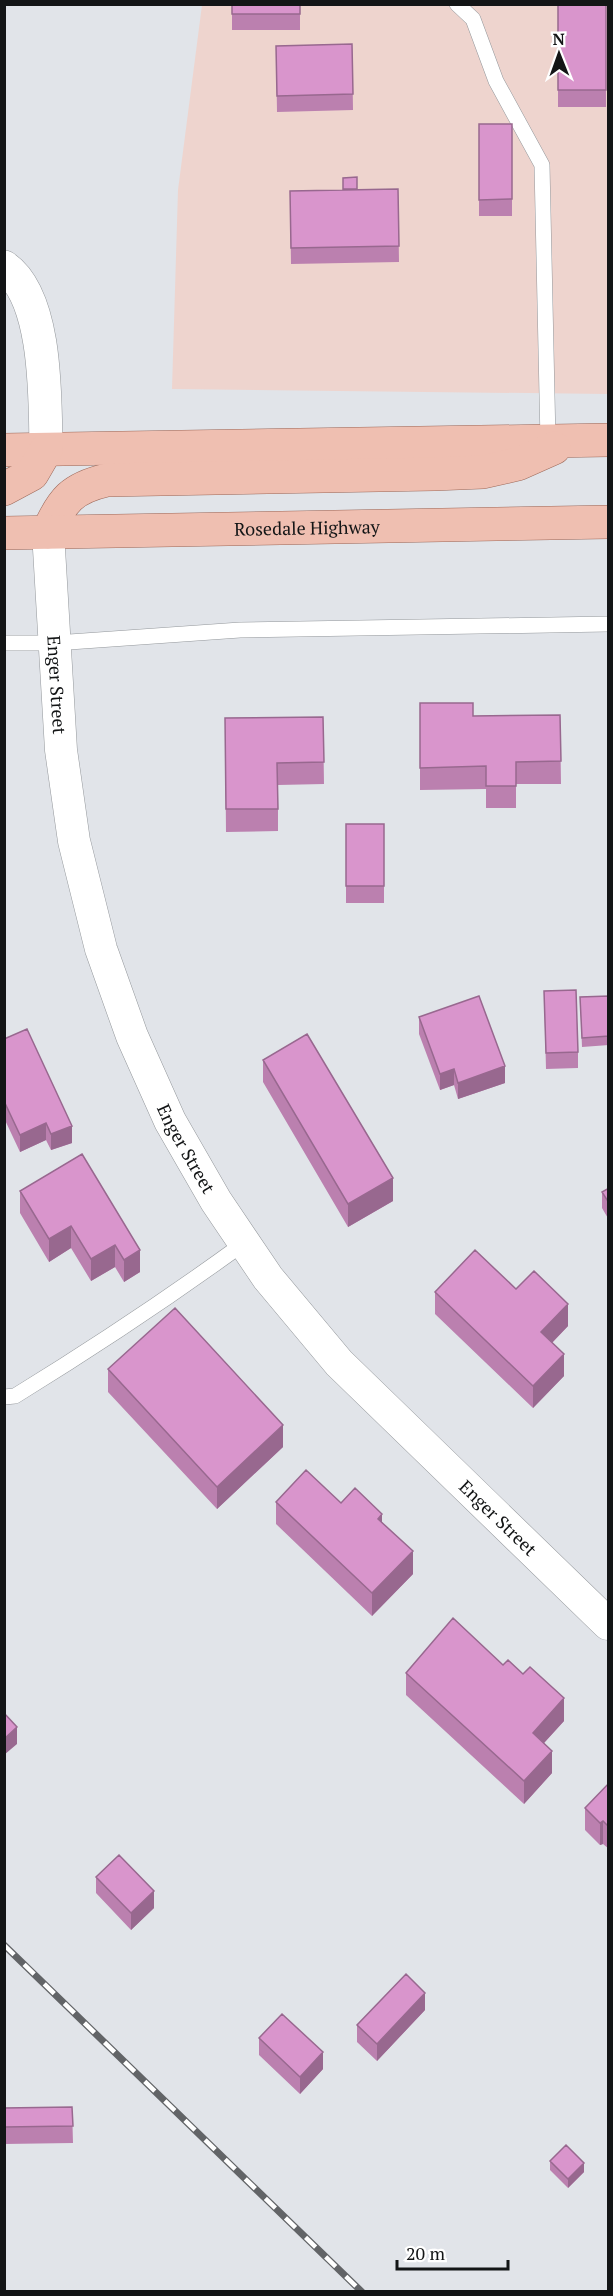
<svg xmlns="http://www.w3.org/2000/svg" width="613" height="2296" font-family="'PT Serif',serif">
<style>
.commercial{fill:#eed4ce}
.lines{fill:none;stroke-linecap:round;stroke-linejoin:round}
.service-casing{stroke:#93979b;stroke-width:16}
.minor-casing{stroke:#93979b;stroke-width:33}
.tertiary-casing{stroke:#93979b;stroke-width:34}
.primary-casing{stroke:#9c6859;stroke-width:34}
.service{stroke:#fff;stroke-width:15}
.minor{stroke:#fff;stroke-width:32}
.tertiary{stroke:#fff;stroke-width:33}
.primary{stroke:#efbfb1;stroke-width:33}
.rail-casing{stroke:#626467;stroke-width:7}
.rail{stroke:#fff;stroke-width:4.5;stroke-dasharray:14;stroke-linecap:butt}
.wall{fill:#bb80af}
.shaded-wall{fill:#98688f}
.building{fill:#d995cc;stroke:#98688f;stroke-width:1.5}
.labels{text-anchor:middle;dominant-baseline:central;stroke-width:6;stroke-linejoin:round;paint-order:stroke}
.street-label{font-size:18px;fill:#131516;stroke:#fff}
</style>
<rect width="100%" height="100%" fill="#e1e4e9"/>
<path class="commercial" d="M202,5H608V394L172,389L178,190Z"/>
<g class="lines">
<defs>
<path id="service" d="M457,4L473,19L496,81L542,165L548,441
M4,643H55L240,630L608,624
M4,1397L15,1396C93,1348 170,1297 244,1243"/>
<g id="minor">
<path id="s1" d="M48,532L61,750L74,841L101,949L132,1036L170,1121L216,1201L268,1278L339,1363L608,1624"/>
</g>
<path id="tertiary" d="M4,267C48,297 45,401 46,450"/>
<g id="primary">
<path d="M4,450L608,440"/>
<path d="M4,489L32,474L46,450"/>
<path d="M48,532C62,500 72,488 107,480L434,474L483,472L518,464L554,448"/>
<path id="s2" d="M4,533L608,522"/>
</g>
</defs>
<use href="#service" class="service-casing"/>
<use href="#minor" class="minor-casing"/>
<use href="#tertiary" class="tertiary-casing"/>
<use href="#primary" class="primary-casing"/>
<use href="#service" class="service"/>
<use href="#minor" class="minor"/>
<use href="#tertiary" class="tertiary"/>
<use href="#primary" class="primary"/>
<defs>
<path id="rail" d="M4,1945L362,2292"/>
</defs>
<use href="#rail" class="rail-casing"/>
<use href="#rail" class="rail"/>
</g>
<path class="wall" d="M232,4H300V30H232Z
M558,4H606V107H558Z
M352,44L353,110L277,112L276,46Z
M479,124H512V216H479Z
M357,177V190L398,189L399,262L291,264L290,191L343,190V178Z
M420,703L473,716L560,715L561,784H516V808H486V789L420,790Z
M323,717L324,784L278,785V831L226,832L225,718Z
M346,824H384V903H346Z
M544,991L578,1052V1068L546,1069Z
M609,996V1045L582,1047L580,997Z
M419,1017L505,1083L458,1099L454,1085L440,1090L419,1034Z
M4,1039L72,1143L51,1150L46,1140L20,1152L4,1118Z
M263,1060L393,1201L348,1227L263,1082Z
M82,1154L140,1272L124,1282L115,1267L91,1281L71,1248L49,1262L20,1213V1191Z
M609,1188V1220L602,1208V1192Z
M516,1289L568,1326L552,1343L564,1376L533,1408L435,1314V1292Z
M108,1369L283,1447L217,1509L108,1392Z
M276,1502L341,1503L382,1522L413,1574L372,1616L276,1524Z
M503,1665L564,1721L544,1743L552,1773L524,1804L406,1695V1673Z
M609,1783V1849L603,1844L600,1845L585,1830V1808Z
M96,1877L154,1908L131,1930L96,1893Z
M425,2010L377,2061L357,2042V2025Z
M259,2038L323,2069L300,2094L259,2055Z
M72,2107L73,2143L4,2144V2108Z
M550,2161L584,2172L568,2188L550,2170Z"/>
<path class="shaded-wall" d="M505,1066V1083L458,1099V1083Z
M454,1069V1085L440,1090V1074Z
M46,1123V1140L20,1152V1135Z
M72,1126V1143L51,1150V1134Z
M393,1178V1201L348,1227V1204Z
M71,1226V1248L49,1262V1239Z
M115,1245V1267L91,1281V1259Z
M140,1250V1272L124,1282V1260Z
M568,1304V1326L541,1354V1332Z
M564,1354V1376L533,1408V1386Z
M283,1425V1447L217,1509V1487Z
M382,1514V1537L378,1519Z
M413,1551V1574L372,1616V1593Z
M564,1698V1721L533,1755V1733Z
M17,1727V1744L4,1755V1739Z
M552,1751V1773L524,1804V1781Z
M603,1821V1844L600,1845V1823Z
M154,1891V1908L131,1930V1913Z
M425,1993V2010L377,2061V2044Z
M323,2052V2069L300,2094V2077Z
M584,2163V2172L568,2188V2179Z"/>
<path class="building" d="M232,4H300V14H232Z
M558,4H606V90H558Z
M352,44L353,94L277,96L276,46Z
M479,124H512V199L479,200Z
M357,177V189H343V178Z
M398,189L399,246L291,248L290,191Z
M420,703H473V716L560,715L561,761L516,762V786H486V766L420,768Z
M323,717L324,762L277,763L278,809H226L225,718Z
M346,824H384V886H346Z
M576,990L578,1052L546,1053L544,991Z
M479,996L505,1066L458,1083L454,1069L440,1074L419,1017Z
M609,996V1036L582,1038L580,997Z
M27,1029L72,1126L51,1134L46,1123L20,1135L4,1101V1039Z
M307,1034L393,1178L348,1204L263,1060Z
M82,1154L140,1250L124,1260L115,1245L91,1259L71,1226L49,1239L20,1191Z
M609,1188V1203L602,1192Z
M475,1250L516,1289L534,1271L568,1304L541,1332L564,1354L533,1386L435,1292Z
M175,1308L283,1425L217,1487L108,1369Z
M306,1470L341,1503L355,1488L382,1514L378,1519L413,1551L372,1593L276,1502Z
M453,1618L503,1665L508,1660L523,1674L530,1667L564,1698L533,1733L552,1751L524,1781L406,1673Z
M4,1713L17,1727L4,1739Z
M609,1783V1827L603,1821L600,1823L585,1808Z
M119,1855L154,1891L131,1913L96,1877Z
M406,1974L425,1993L377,2044L357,2025Z
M282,2014L323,2052L300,2077L259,2038Z
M72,2107L73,2126L4,2127V2108Z
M566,2145L584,2163L568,2179L550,2161Z"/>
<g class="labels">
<g class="street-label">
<text stroke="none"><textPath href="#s2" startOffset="303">Rosedale Highway</textPath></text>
<text stroke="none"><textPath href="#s1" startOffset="153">Enger Street</textPath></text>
<text stroke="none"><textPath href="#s1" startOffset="639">Enger Street</textPath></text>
<text stroke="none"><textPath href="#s1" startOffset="1125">Enger Street</textPath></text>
</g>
</g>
<rect width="613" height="2296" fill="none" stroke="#131516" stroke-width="12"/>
<g transform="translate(559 54) rotate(359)" stroke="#ffffff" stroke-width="4.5" paint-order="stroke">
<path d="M0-4.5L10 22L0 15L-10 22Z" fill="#131516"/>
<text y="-9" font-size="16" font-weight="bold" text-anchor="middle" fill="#131516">N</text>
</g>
<path d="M397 2260v9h111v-9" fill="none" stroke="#131516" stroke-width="3"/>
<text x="406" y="2260" font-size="18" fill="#131516" stroke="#ffffff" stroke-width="4.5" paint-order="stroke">20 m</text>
</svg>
